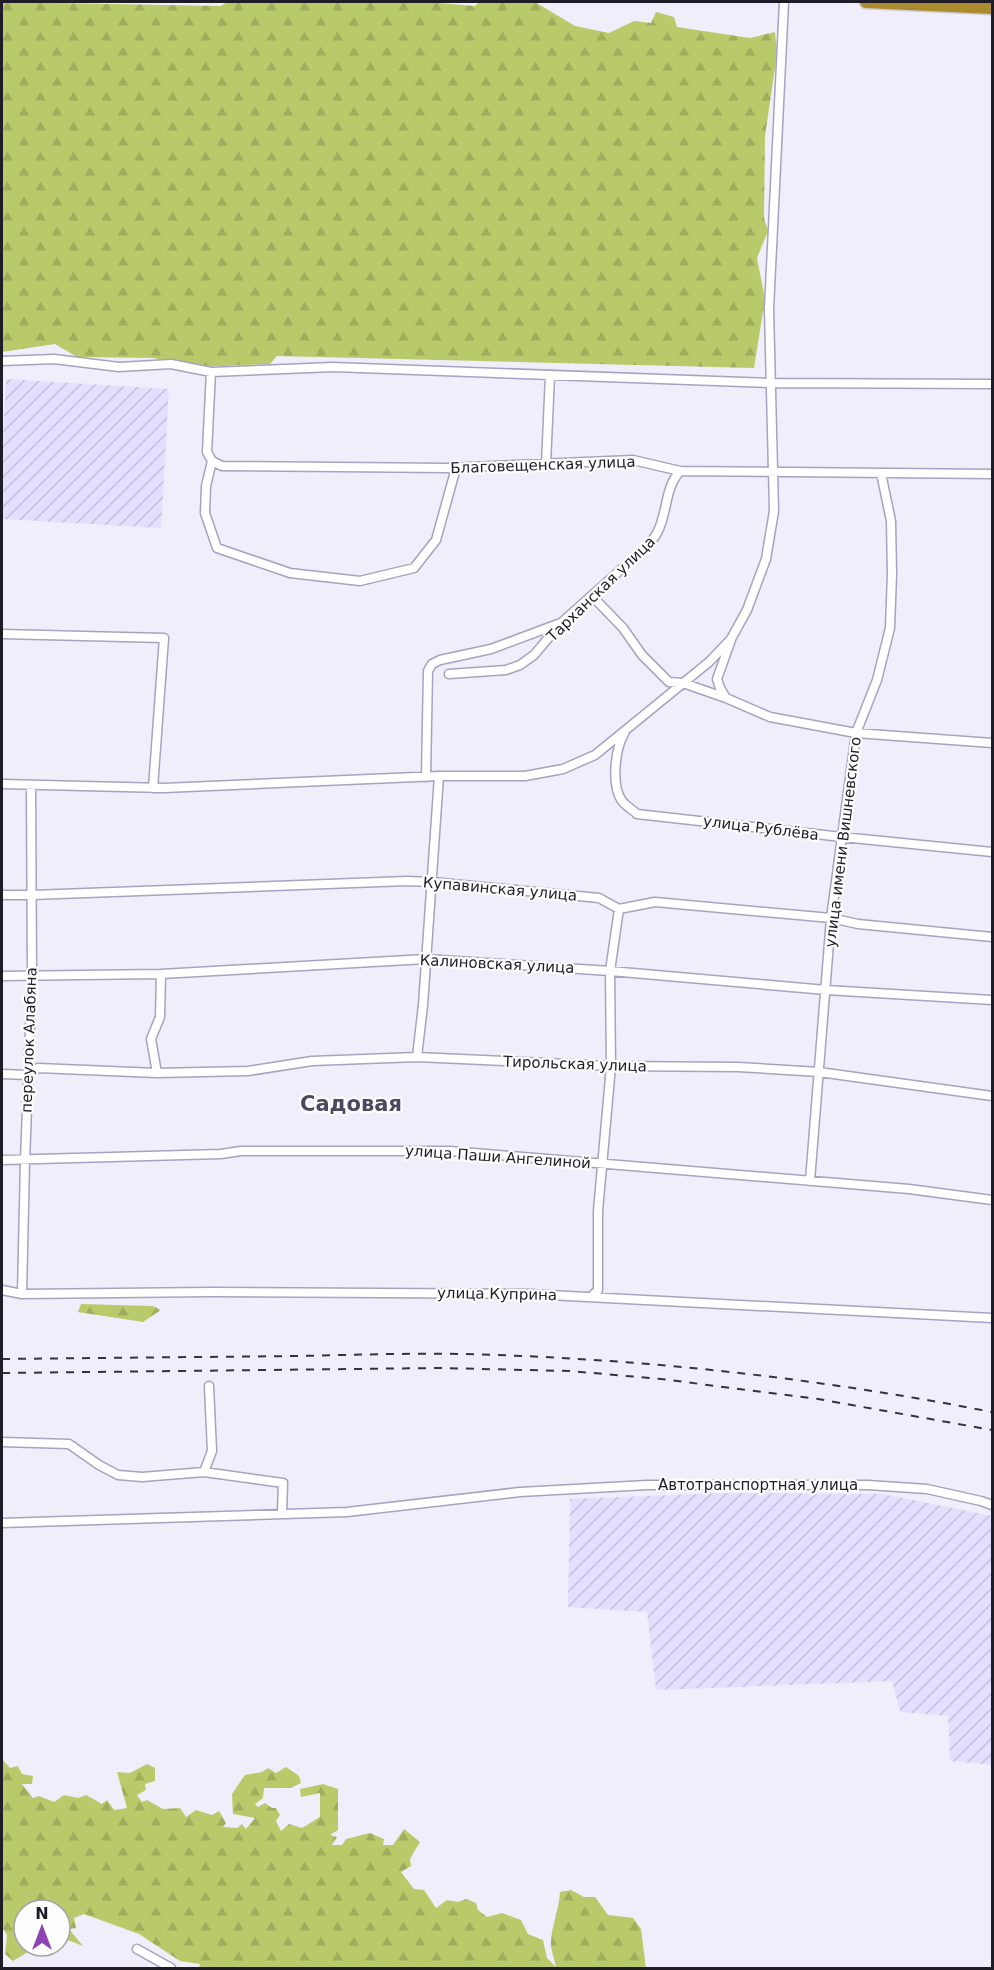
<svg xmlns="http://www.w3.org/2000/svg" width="994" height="1970" font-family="'DejaVu Sans',sans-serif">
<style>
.industrial{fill:url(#industrial-furrows)}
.forest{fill:url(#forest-firs)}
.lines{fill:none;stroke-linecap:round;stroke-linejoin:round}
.minor-casing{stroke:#a8a1c0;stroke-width:11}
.highway-casing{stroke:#cecdd0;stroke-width:15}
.minor{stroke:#fff;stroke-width:8}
.highway{stroke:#ac8a2e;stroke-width:12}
.rail{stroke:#35323e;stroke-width:2;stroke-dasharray:8 8;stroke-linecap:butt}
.labels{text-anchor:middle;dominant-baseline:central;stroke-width:4.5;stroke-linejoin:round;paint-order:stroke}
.street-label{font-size:15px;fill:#1f1c28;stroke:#fdfdfd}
.district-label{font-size:21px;font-weight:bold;fill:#4d4762;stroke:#fdfdfd}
</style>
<defs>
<pattern id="industrial-furrows" width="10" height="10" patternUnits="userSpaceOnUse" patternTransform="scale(1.5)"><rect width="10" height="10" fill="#e5dfff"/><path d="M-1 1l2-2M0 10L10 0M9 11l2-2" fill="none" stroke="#c4bfdb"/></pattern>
<pattern id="forest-firs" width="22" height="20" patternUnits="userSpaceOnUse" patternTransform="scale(1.5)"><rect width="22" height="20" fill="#b9ca6a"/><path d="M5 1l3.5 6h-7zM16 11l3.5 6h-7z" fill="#9fad5c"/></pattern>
</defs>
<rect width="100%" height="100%" fill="#f0eefb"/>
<path class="industrial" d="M6,379L169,389L161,528L2,519V460Z
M726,1493L883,1494L992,1516V1765L950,1761L948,1716L900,1712L892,1681L656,1690L647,1612L568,1607L570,1499Z"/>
<path class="forest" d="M2,2L221,6L227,2H427L475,6L479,2H535L575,26L609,33L634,21L651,23L656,12L674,17L677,27L750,38L775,32L777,54L765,136L764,218L768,231L757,258L765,299L754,368L277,356L270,364L199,367L153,358L77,357L55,344L2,352Z
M81,1304L153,1306L161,1310L143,1322L78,1312Z
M2,1759L10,1768L18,1766L22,1774L33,1776L32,1784H22L33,1798L39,1796L54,1802L64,1795L78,1798L86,1795L102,1804L107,1800L114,1810L127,1808L117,1772L130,1773L147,1764L155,1768V1781L145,1784L146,1790L137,1795L142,1802L147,1800L163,1809L180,1808L186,1817L196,1810L212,1815L219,1811L226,1823L223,1827L237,1828L242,1824L246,1829L255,1818L233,1814L232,1794L245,1775L262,1772L268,1768L276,1773L286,1767L299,1776L301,1783L291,1788H264L263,1798L255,1804L258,1807L265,1803L272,1808H276L280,1815L276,1821L281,1831L289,1824L302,1828L320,1817V1793L301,1797L300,1789L323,1784L338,1789V1830L330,1835L337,1837L332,1845H342L346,1839L370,1833L384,1839L383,1845H393L404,1829L420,1842L410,1859L411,1866L401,1872L414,1889L424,1890L436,1908L447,1900L458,1902L466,1899L476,1903L478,1910L487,1917L502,1913L521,1920L528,1934L543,1940L547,1958L556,1967C555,1961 552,1953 551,1947C550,1929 559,1911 560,1892L571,1890L584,1897H595L608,1915L633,1918L641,1929L646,1968H199L200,1964L180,1961L139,1934L84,1914L74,1918L76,1928L69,1929L83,1946L60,1937V1910H24V1946H38L13,1961L5,1954L7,1935L2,1927Z"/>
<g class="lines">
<defs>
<path id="minor" d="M2,361L54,359L119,367L171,364L211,372L333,367L772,383L992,384
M211,372L207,452L212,461L222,466L447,468L633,460L680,471L992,474
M212,461L206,486L205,513L217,548L290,573L360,581L414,568L436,540L456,468
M546,464L550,375
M592,596L623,628L642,655L669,682L683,683L726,698L770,717L856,733L992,743
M2,634L164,638L153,788
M449,674L506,670L520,665L534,655L561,623L645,548C649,544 654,539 657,533C668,513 664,489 680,471
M726,698L720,688L717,679L731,640
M624,734C615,749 611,786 622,801C626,806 633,810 637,814L842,837L992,852
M426,777L428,671L432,664L440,660L491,649L558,624
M2,784L164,788L439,776H525L563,769L595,755L709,662L731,639L747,610L766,559L774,511L769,309L784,2
M2,895H32L407,881L432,882L599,898L619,909L655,902L831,918L858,924L992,937
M2,976L161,974L426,959L610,971L826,990L992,1000
M417,1057L423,1005L439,776
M157,1073L248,1071L312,1061L417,1057L611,1066L738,1067L819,1072L992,1096
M2,1074L28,1075L38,1068L157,1073L151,1039L160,1017L161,974
M2,1160L221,1154L241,1151H450L909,1189L992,1200
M810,1181L831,918L856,733L877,680L890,628L892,574L891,521L881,473
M2,1290L22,1294L211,1292L530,1294L992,1318
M22,1294L25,1161L32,976L31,785
M591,1297L598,1290V1211L611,1066L610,971L619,909
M2,1442L69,1444L99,1465L118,1475L142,1477L204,1472L283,1483L282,1513
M204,1472L212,1451L209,1386
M2,1523L347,1512L520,1492L647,1485H868L927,1489L981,1501L992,1505
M137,1949L171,1968"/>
<path id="highway" d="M866,2L992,8"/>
</defs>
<use href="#minor" class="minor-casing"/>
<use href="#highway" class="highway-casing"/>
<use href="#minor" class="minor"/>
<use href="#highway" class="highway"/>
<path class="rail" d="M2,1359C100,1358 198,1357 296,1356C351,1355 406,1353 461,1354C640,1358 817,1378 992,1412
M2,1373L440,1368L570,1371L661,1379L818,1399L992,1430"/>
</g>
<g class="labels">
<g class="street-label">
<text transform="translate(543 465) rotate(-2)">Благовещенская улица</text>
<text transform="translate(601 589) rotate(-44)">Тарханская улица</text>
<text transform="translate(761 828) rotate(7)">улица Рублёва</text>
<text transform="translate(843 842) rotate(-83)">улица имени Вишневского</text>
<text transform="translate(500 889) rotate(5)">Купавинская улица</text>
<text transform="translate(497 964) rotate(3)">Калиновская улица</text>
<text transform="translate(29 1040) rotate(-88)">переулок Алабяна</text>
<text transform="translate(575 1064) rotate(2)">Тирольская улица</text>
<text transform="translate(498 1157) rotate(4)">улица Паши Ангелиной</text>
<text transform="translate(497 1294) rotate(1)">улица Куприна</text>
<text x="758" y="1485">Автотранспортная улица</text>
</g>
<g class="district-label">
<text x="351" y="1104">Садовая</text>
</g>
</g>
<rect width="994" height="1970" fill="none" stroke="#1f1c28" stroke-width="6"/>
<g transform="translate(42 1928)"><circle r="28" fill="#fdfdfd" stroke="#a4a3a8" stroke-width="1.5"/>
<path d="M0-4.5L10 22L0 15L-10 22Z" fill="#8e43b5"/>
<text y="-9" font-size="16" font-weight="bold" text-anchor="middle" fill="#1f1c28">N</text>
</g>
</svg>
